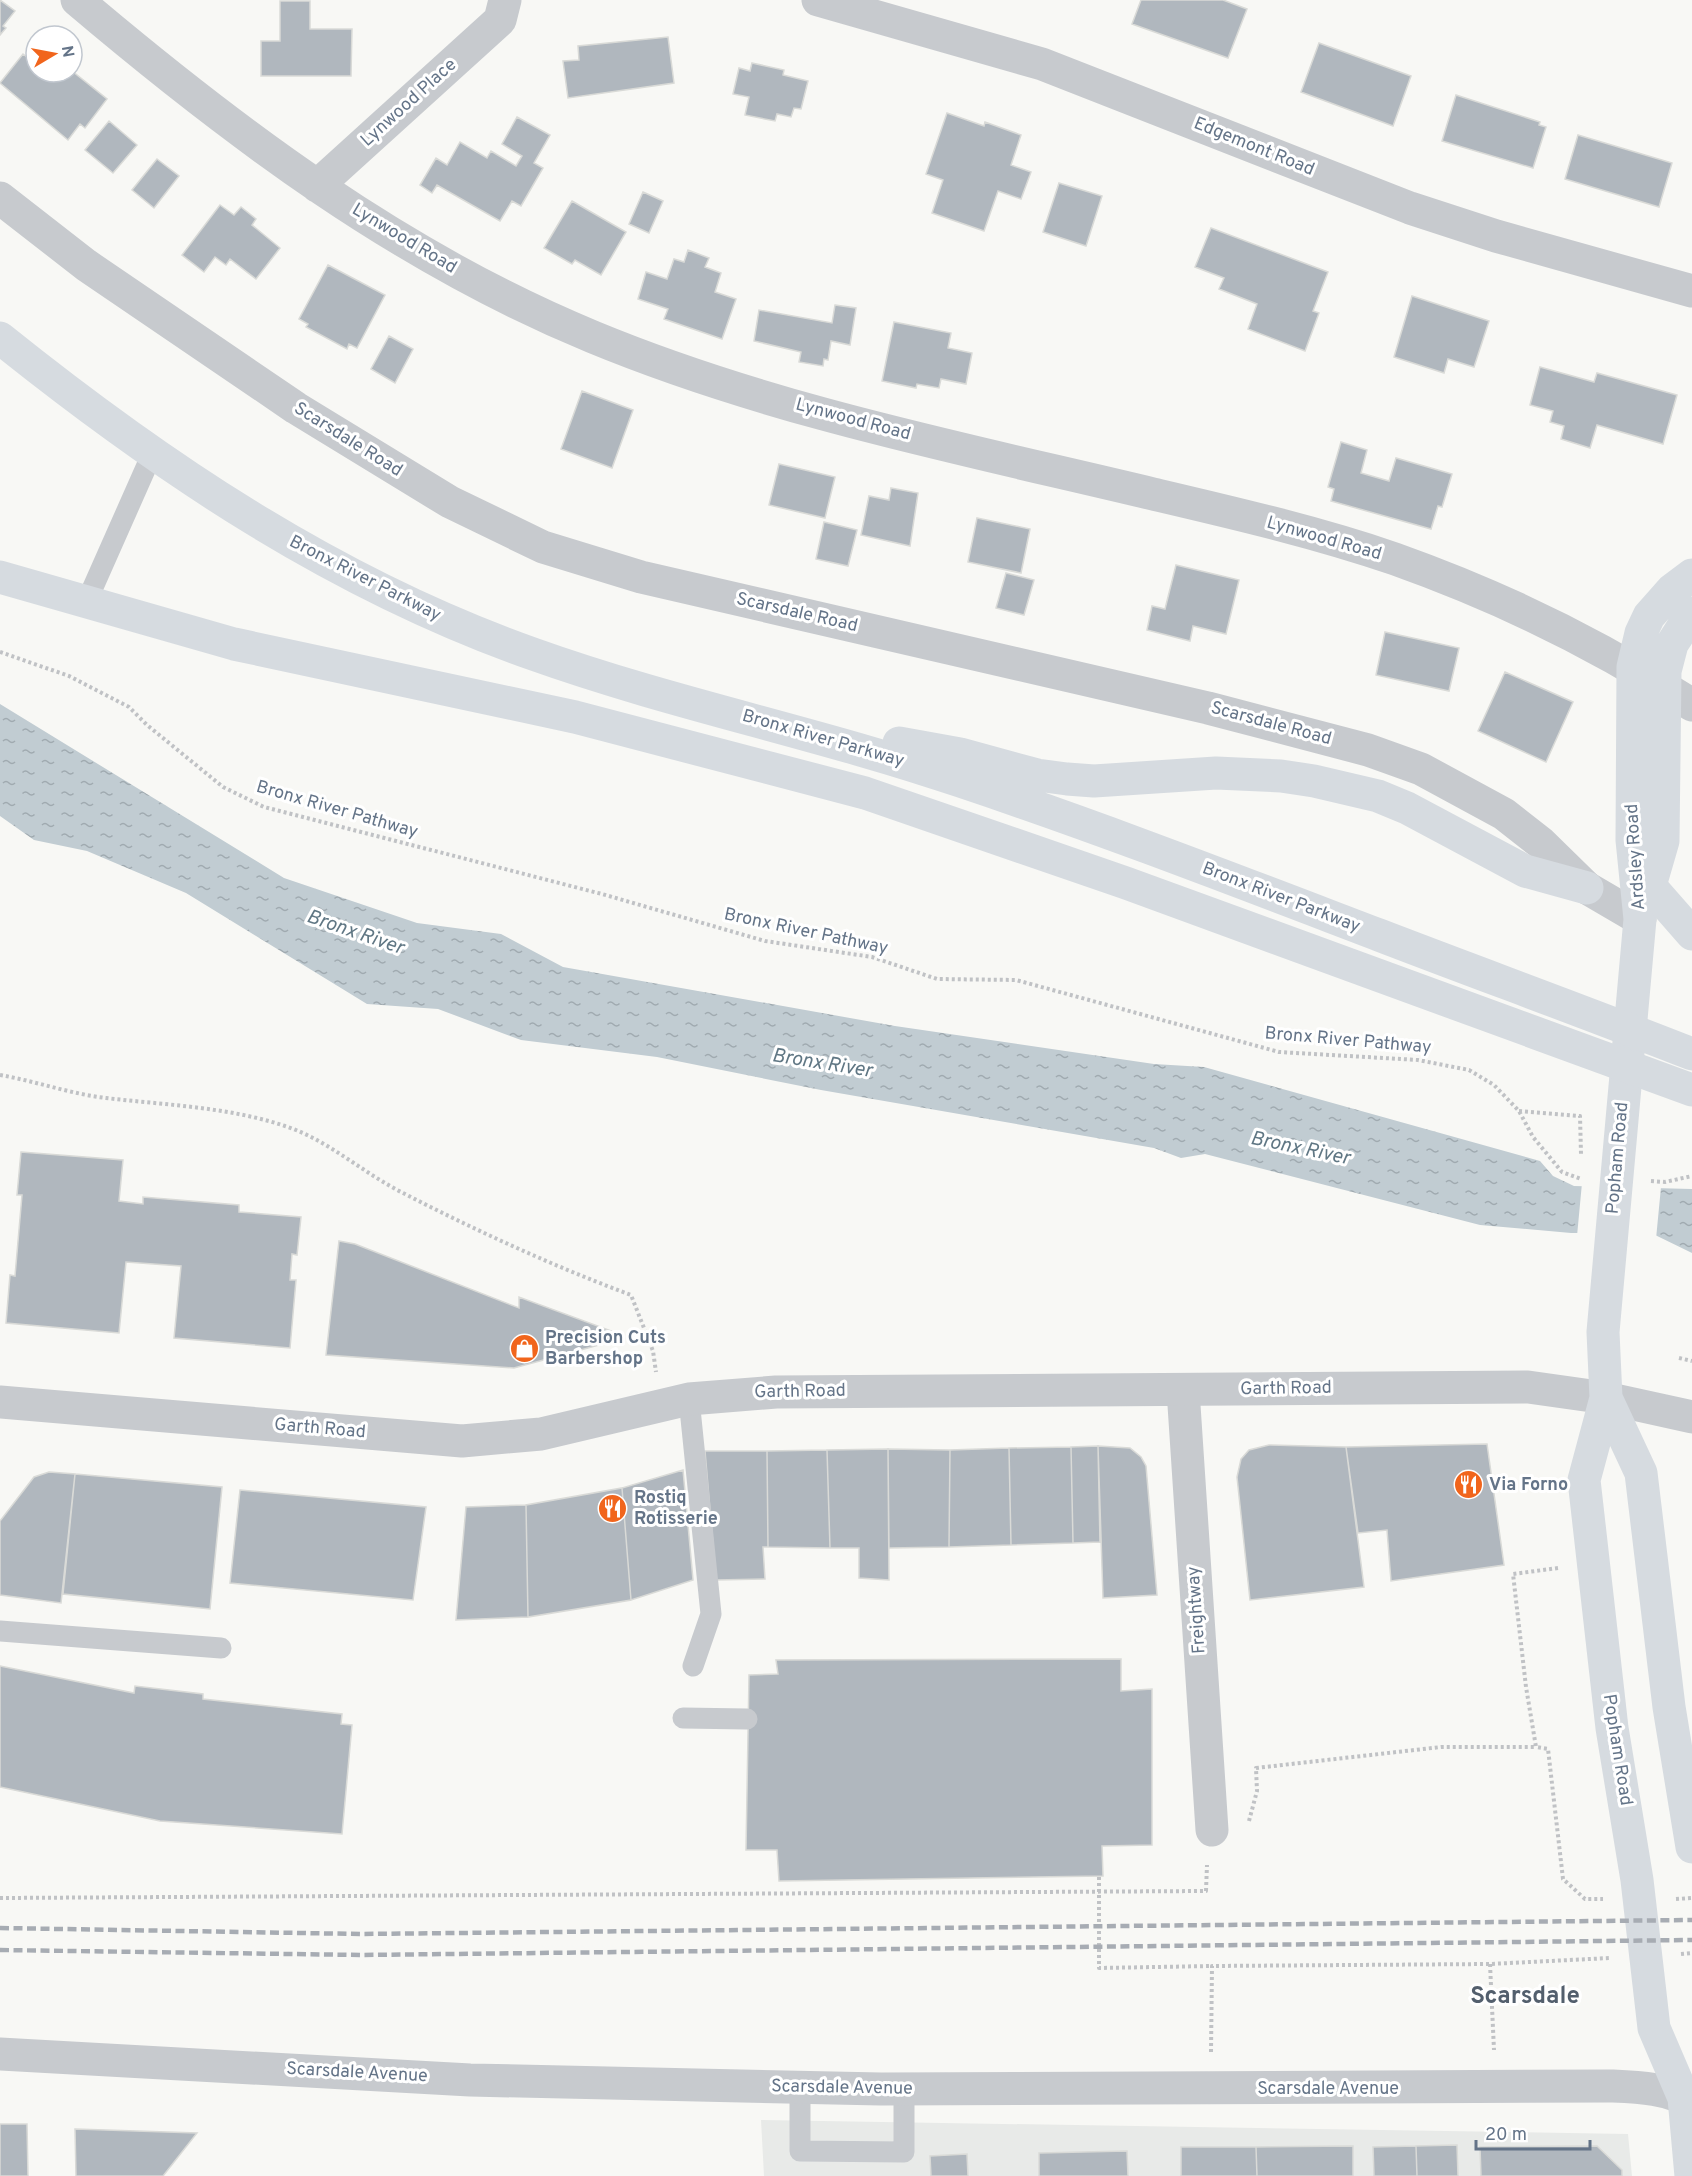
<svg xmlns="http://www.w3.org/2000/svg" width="1692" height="2176" font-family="Overpass,sans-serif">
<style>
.built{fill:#e8eae8}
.water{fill:url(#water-ripples)}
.pier{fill:#f8f8f5}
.building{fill:#b0b7be;stroke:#d9dad7;stroke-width:1.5}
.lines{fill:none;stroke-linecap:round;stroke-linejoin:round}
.path{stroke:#c0c2c5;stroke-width:4;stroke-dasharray:3 3;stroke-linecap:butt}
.service{stroke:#c7cace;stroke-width:21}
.minor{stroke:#c7cace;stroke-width:33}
.tertiary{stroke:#c7cace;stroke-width:33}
.secondary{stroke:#d6dbe0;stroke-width:33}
.trunk{stroke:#d6dbe0;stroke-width:33}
.rail{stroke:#a7acb3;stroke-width:4.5;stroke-dasharray:9 4.5;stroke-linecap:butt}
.labels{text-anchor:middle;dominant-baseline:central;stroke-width:6;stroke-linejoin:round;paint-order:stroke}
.street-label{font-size:18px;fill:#647488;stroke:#fff}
.poi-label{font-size:18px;font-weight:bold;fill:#647488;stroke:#fff;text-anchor:start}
.water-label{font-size:20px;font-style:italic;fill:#607784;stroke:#fff}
.district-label{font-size:24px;font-weight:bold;fill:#535f6d;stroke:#fff}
</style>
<defs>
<pattern id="water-ripples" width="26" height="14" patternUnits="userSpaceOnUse" patternTransform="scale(1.5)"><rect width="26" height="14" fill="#c1ccd2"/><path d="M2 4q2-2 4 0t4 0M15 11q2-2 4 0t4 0" fill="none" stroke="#a0aab0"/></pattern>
</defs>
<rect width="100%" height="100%" fill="#f8f8f5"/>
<path class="built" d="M761,2120L1628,2134L1632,2176H764Z"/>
<path class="water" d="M0,704L284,878L417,923L501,934L563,967L895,1026L1154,1064L1204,1067L1540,1161L1553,1176L1574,1186L1692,1189V1253L1651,1233H1571L1480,1225L1205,1154L1181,1158L1154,1148L821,1090L657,1057L521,1040L438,1009L367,1004L186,893L87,851L34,840L0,816Z"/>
<path class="pier" d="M1582,1183L1661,1187L1656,1239L1650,1236H1577Z"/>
<path class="building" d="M0,0L15,11L3,26L6,28L0,35Z
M1141,0H1223L1247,9L1228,58L1132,24Z
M280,1H310V29H352L351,76H261V41H280Z
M668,37L674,83L568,98L563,61L579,60L578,46Z
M1319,43L1411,76L1393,126L1301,92Z
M23,54L36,64V72L72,71L107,99L85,128L80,124L68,140L0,83Z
M752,63L784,70L783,75L808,81L801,109L794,108L791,117L777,114L775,121L745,115L749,97L733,94L739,68L750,71Z
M1456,95L1540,122L1539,125L1546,127L1533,168L1442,141Z
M947,113L984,126L985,122L1021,135L1011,165L1031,172L1021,199L998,191L984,231L932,213L943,180L926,174Z
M517,117L550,135L534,163L543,168L521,206L512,201L500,221L437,185L432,193L420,185L436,158L447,165L460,142L487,158L491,151L516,166L522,156L502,144Z
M109,121L137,145L113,173L85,150Z
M1578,135L1672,163L1659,207L1565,179Z
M157,159L179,176L154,208L132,190Z
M1059,183L1102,196L1086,246L1043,232Z
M643,192L663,201L649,233L629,224Z
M572,201L626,232L601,275L575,260L572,264L544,248Z
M220,205L234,215L241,207L256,219L252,225L280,248L256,279L230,259L226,265L215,257L204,272L182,255Z
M1211,228L1328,272L1313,311L1319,313L1305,351L1248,329L1257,304L1219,289L1224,278L1195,267Z
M688,250L709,258L705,267L721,273L715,292L736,299L722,339L664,319L668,309L638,299L646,272L667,279L674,259L684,262Z
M328,265L385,295L357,348L349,344L347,349L306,327L308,324L299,319Z
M1412,296L1489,321L1474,367L1448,359L1444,373L1394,357Z
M835,305L856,308L850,345L831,341L828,360L824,359L823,366L799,362L801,352L754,341L759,310L832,323Z
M894,322L951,333L948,348L972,353L966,384L941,379L939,388L917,384L916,388L882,381Z
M389,336L413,349L395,383L371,369Z
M1540,367L1594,382L1597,373L1677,395L1663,444L1597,425L1590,448L1561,439L1564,426L1550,422L1553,411L1530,405Z
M582,391L633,410L612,468L561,449Z
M1341,442L1367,450L1361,473L1389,481L1396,458L1452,474L1442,507L1438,506L1431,529L1331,501L1334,489L1328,487Z
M779,464L835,477L825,518L769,505Z
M891,488L918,493L910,546L861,535L869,496L889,500Z
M977,518L1030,529L1021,573L968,562Z
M824,522L857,530L848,566L816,559Z
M1176,565L1239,580L1226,634L1193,626L1190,641L1147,630L1152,606L1165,609Z
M1006,573L1034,580L1024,615L996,608Z
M1385,632L1459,648L1449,691L1376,675Z
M1505,672L1573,702L1546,762L1478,731Z
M21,1152L123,1160L119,1201L143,1204V1197L239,1205V1212L301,1217L297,1255L292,1254L290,1280H296L290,1348L174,1338L181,1266L126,1262L119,1333L6,1323L10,1275L15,1276L22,1195H17Z
M339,1241L355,1244L519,1308V1297L614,1332V1341L514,1368L326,1355Z
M1487,1444L1504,1565L1391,1581L1387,1530L1358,1533L1346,1447Z
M1269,1445L1346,1447L1364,1587L1250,1600L1237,1477L1241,1459L1249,1450Z
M1098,1446L1130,1448L1141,1457L1146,1466L1157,1595L1103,1598Z
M1098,1446L1100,1542L1073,1543L1071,1447Z
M1071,1447L1073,1543L1011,1545L1009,1448Z
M1009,1448L1011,1545L949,1547L950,1450Z
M888,1449L889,1580L859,1578V1548H830L827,1450Z
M888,1449L950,1450L949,1547L889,1548Z
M827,1450L830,1548L768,1547L767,1451Z
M705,1451H767L768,1547H763L765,1579L716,1580Z
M683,1470L693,1580L631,1600L622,1488Z
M49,1472L75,1474L61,1603L0,1595V1521L34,1477Z
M75,1474L222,1487L210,1609L63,1594Z
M622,1488L631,1600L528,1617L526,1505Z
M240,1490L426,1507L413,1600L230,1583Z
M526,1505L528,1617L456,1620L466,1507Z
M1121,1659V1691L1152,1689V1845L1102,1846L1103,1876L779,1881L777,1850H746L749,1675L778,1674L776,1660Z
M0,1666L134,1693L135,1686L203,1694V1699L342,1714L341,1724L352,1725L342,1834L160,1821L0,1787Z
M0,2124H27L28,2176H0Z
M75,2129L197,2133L163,2176H76Z
M1457,2145L1458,2176H1417L1416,2146Z
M1353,2146V2176H1257L1256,2147Z
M1416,2146L1417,2176H1374L1373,2147Z
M1597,2146L1622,2170V2176H1481L1480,2147Z
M1181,2147H1256L1257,2176H1181Z
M1127,2151L1128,2176H1039V2153Z
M967,2154L968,2176H931L930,2156Z"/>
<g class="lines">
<path class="path" d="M0,652L69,676L129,707L147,725L223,787L264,807L602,894L765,941L872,957L937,979L1016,980L1279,1052L1418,1060L1469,1070L1494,1085L1519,1111L1533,1137L1562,1172L1581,1179
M0,1075C35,1081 71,1094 106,1098C166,1105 228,1107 285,1126C328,1140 363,1173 403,1193C477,1231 553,1266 631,1295L653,1351L656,1372
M1519,1111L1580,1116L1581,1154
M1651,1181L1665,1182L1692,1176
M1679,1358L1692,1361
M1558,1568L1513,1574L1526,1687L1536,1747L1548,1749L1563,1879L1585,1899H1603
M1249,1821L1257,1791L1256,1768L1441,1747H1536
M1099,1877V1968L1212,1966
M0,1898L1206,1891L1207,1865
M1676,1899L1692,1898
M1681,1954L1692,1953
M1490,1964L1494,2050
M1211,2052L1212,1966L1490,1964L1610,1958"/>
<path class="service" d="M86,603L152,454
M689,1399L711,1614L693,1666
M0,1631L221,1648
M683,1718L747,1719
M800,2087V2151L904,2152V2089"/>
<path class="minor" d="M77,0C234,133 401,258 593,337C772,411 965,449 1153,494C1234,513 1316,532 1395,559C1499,596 1600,645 1692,705
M818,0L1042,64L1410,208L1496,236L1692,291
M317,186L500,20L505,0
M0,198L86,265L296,408L450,502L543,547L641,577L1208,708L1368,750L1421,769L1504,814L1541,843L1587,888
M1183,1390L1212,1830
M1606,1398L1692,1417"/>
<path class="tertiary" d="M1587,888L1640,919
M0,1402L462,1441L541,1434L689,1399L776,1392L1528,1387L1606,1398
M0,2054L470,2080L881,2089L1611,2086C1636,2087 1671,2088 1692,2104"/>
<path class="secondary" d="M1692,575L1672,590L1649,616L1641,633L1633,667L1632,840L1640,919L1603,1332L1606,1398L1641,1473L1669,1707L1692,1847
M1645,903L1663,841L1665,671L1672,644L1692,613
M1606,1398L1584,1480L1612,1728L1637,1880L1654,2028L1684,2098L1691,2176"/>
<path class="trunk" d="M0,338C162,468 335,584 533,654C673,704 819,733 960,781C1101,828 1240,882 1379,935C1483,975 1588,1013 1692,1054
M0,577L234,644L575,717L865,793L1126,883L1692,1090
M899,743L960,754L1037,775L1067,779L1094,781L1216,773L1281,776L1314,781L1378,796L1407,808L1525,871L1587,888
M1650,886L1692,934"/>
<path class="rail" d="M0,1928L361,1934L1692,1920
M0,1950L360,1955L1692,1940"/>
</g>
<defs>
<symbol id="shop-disc" viewBox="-11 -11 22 22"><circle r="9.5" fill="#f1651c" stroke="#fff"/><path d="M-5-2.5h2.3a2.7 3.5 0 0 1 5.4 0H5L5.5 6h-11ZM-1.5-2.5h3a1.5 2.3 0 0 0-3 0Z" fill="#fff"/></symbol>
<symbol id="restaurant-disc" viewBox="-11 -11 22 22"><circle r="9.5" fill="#f1651c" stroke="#fff"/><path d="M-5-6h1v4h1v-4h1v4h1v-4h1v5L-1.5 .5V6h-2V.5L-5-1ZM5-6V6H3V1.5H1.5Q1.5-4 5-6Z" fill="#fff"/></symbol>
</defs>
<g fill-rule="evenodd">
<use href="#shop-disc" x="508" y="1332" width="33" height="33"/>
<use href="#restaurant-disc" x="1452" y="1468" width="33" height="33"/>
<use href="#restaurant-disc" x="596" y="1492" width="33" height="33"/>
</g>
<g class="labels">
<g class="street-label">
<text transform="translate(409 103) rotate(-42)">Lynwood Place</text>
<text transform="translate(1254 147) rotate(22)">Edgemont Road</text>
<text transform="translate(404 239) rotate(31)">Lynwood Road</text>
<text transform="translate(853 420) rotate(15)">Lynwood Road</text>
<text transform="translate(348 440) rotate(32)">Scarsdale Road</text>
<text transform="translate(1324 539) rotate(16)">Lynwood Road</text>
<text transform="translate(365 579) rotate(27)">Bronx River Parkway</text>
<text transform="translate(797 613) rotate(13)">Scarsdale Road</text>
<text transform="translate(1271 724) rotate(15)">Scarsdale Road</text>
<text transform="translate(823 739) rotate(16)">Bronx River Parkway</text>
<text transform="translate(337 810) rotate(16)">Bronx River Pathway</text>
<text transform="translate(1636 857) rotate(-94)">Ardsley Road</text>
<text transform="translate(1281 898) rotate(21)">Bronx River Parkway</text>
<text transform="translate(806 932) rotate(12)">Bronx River Pathway</text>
<text transform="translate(1348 1041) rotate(5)">Bronx River Pathway</text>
<text transform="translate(1618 1158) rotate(-85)">Popham Road</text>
<text transform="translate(1286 1389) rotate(-1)">Garth Road</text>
<text transform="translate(800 1392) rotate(-1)">Garth Road</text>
<text transform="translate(320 1429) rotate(5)">Garth Road</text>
<text transform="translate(1197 1610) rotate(-94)">Freightway</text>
<text transform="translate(1617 1750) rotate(81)">Popham Road</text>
<text transform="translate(357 2073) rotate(3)">Scarsdale Avenue</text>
<text transform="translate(842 2088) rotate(1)">Scarsdale Avenue</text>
<text x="1328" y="2089">Scarsdale Avenue</text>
</g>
<g class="poi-label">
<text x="545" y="1338">Precision Cuts<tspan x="545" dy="21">Barbershop</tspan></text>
<text x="1489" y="1485">Via Forno</text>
<text x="634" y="1498">Rostiq<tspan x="634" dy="21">Rotisserie</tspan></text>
</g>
<g class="water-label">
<text transform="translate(355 933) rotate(19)">Bronx River</text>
<text transform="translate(822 1064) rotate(9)">Bronx River</text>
<text transform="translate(1300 1149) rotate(12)">Bronx River</text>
</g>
<g class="district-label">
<text x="1525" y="1997">Scarsdale</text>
</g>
</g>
<g transform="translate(54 54) rotate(80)"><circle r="28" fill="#ffffff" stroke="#c1c7cf" stroke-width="1.5"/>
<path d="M0-4.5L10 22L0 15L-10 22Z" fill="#f1651c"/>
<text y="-9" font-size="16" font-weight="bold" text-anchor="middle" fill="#647488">N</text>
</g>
<path d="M1476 2140v9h114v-9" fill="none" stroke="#647488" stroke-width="3"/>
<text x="1485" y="2140" font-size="18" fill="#647488" stroke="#ffffff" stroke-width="4.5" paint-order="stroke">20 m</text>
</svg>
